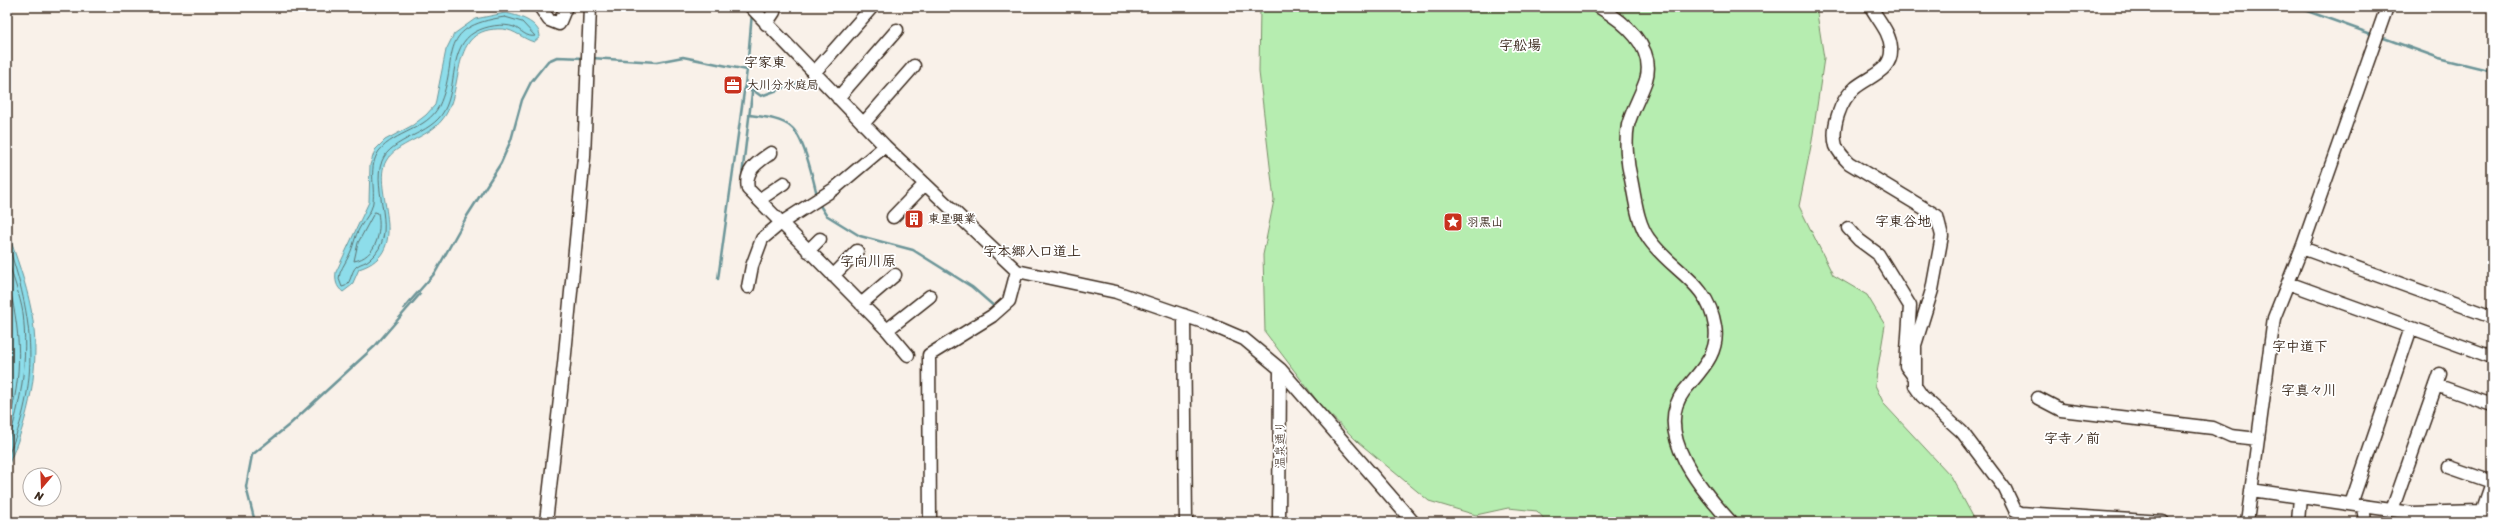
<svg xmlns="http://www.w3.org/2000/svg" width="2499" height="529" font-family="Sriracha,'Klee One',sans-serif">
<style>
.green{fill:#b6edb0;stroke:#788c67}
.water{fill:#8dddea;stroke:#6c9598}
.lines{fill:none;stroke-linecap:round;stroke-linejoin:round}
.shore{stroke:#5c7270;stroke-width:1}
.stream{stroke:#6c9598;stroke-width:2.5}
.minor-casing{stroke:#3b2a1e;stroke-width:15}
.minor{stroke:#fff;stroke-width:12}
.labels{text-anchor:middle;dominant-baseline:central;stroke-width:3.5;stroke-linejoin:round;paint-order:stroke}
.poi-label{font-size:12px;font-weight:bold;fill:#3b2a1e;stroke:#fff;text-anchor:start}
.street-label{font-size:12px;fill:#3b2a1e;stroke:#fff}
.quarter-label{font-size:14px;font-weight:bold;fill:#3b2a1e;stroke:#fff}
</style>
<rect width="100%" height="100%" fill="#f9f1e9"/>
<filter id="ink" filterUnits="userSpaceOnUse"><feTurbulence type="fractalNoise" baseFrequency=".025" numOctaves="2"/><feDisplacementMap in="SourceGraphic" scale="8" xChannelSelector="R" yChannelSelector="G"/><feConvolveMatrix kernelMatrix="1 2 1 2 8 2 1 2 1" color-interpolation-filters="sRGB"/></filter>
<g filter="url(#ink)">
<path class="green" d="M1260,7H1816L1824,58L1812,141L1799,206L1833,275L1867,295L1885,325L1875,385L1884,404L1951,476L1976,522H1547L1537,511L1508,508L1476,515L1429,501L1358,442L1321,406L1265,332L1263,255L1274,200L1259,72Z"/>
<path class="water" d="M505,13C517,15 540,22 540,37L534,42C523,39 515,30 503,29C446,26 467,90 442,120C428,138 396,143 386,161C370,189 415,251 359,269L352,285L343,292C336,287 335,280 336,272L369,202L370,165L375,150L385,140L413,125L426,115L435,105L446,50L454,34L475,19Z
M7,230C16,256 26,283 31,309C42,363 29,419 7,468Z"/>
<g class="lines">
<path class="shore" d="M505,17L522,22L535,36C527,38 521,30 514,27C503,23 486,26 475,32C448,47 458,86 444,111C431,135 391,138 382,161C370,192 401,233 370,259C366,263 361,263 357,266C350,271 352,286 342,287L339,279L340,273C343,265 348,259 351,251C354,244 355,236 359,229C364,220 372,212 373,202C375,185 368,167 379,151C395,131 427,130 439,106C461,58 433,27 505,17Z
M375,212L378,213C382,233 376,257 354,261L358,243Z
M7,242C34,319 41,382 7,458
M7,257C12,275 20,295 23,313C28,359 22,401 7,445
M7,279C21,329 24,376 7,426"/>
<path class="stream" d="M2296,7L2374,35
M2381,37L2439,58L2492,71
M591,58L657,62L683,57L747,70L752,13
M750,88L761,96L800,82
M749,115C763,117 780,118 791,127C804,137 813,179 817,195
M741,184L752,93L750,89L744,88
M819,204L826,215L860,236L913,250L972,287L996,308
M718,279L747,70
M404,308L435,273L467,216L501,163L511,140L522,100L531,82L548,61L557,57L584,58
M255,522L246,487L252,455L289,425L375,346L420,294"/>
<defs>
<path id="minor" d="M540,7L549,20L559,24L566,7
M751,7L885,146L1017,271L1116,292L1209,324L1244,339L1280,369L1413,522
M1599,7C1623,21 1656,47 1646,80C1641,95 1632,110 1628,125C1625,141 1627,163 1631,179C1635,198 1637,223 1649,239C1672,272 1708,281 1715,326C1720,354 1700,371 1684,391C1652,433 1703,492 1731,522
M1871,7C1878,20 1890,32 1891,48C1893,71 1869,76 1855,88C1840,100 1831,128 1836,146C1839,153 1844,158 1849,163L1937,216L1942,236L1932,290L1915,345V386L1922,396L1962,432L2005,489L2015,510L2021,513L2163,522
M766,24L774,12L771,7
M813,74L872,7
M838,98L897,30
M863,124L914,66
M771,153C758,162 744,170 748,189L887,330L908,355
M759,200L784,183
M893,217L925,184
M1848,228L1859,240L1878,254L1910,306L1906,366L1915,378
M2302,248L2492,317
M808,251L820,239
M833,276L857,251
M2288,283L2492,357
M748,287L752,266L762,239L781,223L834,189L885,146
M861,304L895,275
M1184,315L1186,522
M887,330L930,296
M2436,385L2492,405
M2038,398L2061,410L2213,428L2231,436L2258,439
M2449,467L2492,482
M2251,490L2412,513L2479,511L2492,516
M2351,504L2411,328
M2363,506L2365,522
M2392,510L2440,374
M2482,512L2492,483
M546,522L564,364L584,157L590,7
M930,522L929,355L992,316L1009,301L1017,271
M1279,522L1280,369
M2247,522L2274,318L2303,245L2387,7
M2298,522L2300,497"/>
</defs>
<use href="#minor" class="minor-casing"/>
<use href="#minor" class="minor"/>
</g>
</g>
<defs>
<symbol id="office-square" viewBox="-11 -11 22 22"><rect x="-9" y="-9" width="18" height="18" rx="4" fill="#c8321e" stroke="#fff"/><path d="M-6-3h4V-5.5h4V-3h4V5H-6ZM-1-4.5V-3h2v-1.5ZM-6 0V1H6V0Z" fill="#fff"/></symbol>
<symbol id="building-square" viewBox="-11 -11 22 22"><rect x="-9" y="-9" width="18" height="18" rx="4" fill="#c8321e" stroke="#fff"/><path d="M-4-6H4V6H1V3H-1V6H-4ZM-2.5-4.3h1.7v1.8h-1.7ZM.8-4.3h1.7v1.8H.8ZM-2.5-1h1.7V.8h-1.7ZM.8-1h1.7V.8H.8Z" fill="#fff"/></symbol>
<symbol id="sight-square" viewBox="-11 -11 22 22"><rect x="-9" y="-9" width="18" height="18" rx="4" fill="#c8321e" stroke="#fff"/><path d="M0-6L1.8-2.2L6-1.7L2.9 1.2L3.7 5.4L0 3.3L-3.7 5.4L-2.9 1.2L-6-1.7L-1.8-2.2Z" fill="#fff"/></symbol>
</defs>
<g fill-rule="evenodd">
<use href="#office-square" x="722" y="74" width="22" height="22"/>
<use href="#building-square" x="903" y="208" width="22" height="22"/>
<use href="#sight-square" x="1442" y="211" width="22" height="22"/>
</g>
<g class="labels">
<g class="poi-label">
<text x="747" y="85">大川分水庭局</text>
<text x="928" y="219">東星興業</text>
<text x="1467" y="222">羽黒山</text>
</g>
<g class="street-label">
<text transform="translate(1280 445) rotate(-90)">温泉通り</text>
</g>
<g class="quarter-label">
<text x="1520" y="45">字舩場</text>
<text x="765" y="62">字家東</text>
<text x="1903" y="221">字東谷地</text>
<text x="1032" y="251">字本郷入口道上</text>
<text x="868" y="261">字向川原</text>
<text x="2300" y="346">字中道下</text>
<text x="2309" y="390">字真々川</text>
<text x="2072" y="438">字寺ノ前</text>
</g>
</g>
<rect width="2499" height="529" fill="none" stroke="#fff" stroke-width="24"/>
<rect x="12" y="12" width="2475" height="505" fill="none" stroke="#3b2a1e" stroke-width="1.5" filter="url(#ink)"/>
<g transform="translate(42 487) rotate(199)"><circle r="19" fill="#ffffff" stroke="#b1aaa5"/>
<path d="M0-3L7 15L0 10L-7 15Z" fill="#c8321e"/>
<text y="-6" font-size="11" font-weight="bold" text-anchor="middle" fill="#3b2a1e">N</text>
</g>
</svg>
